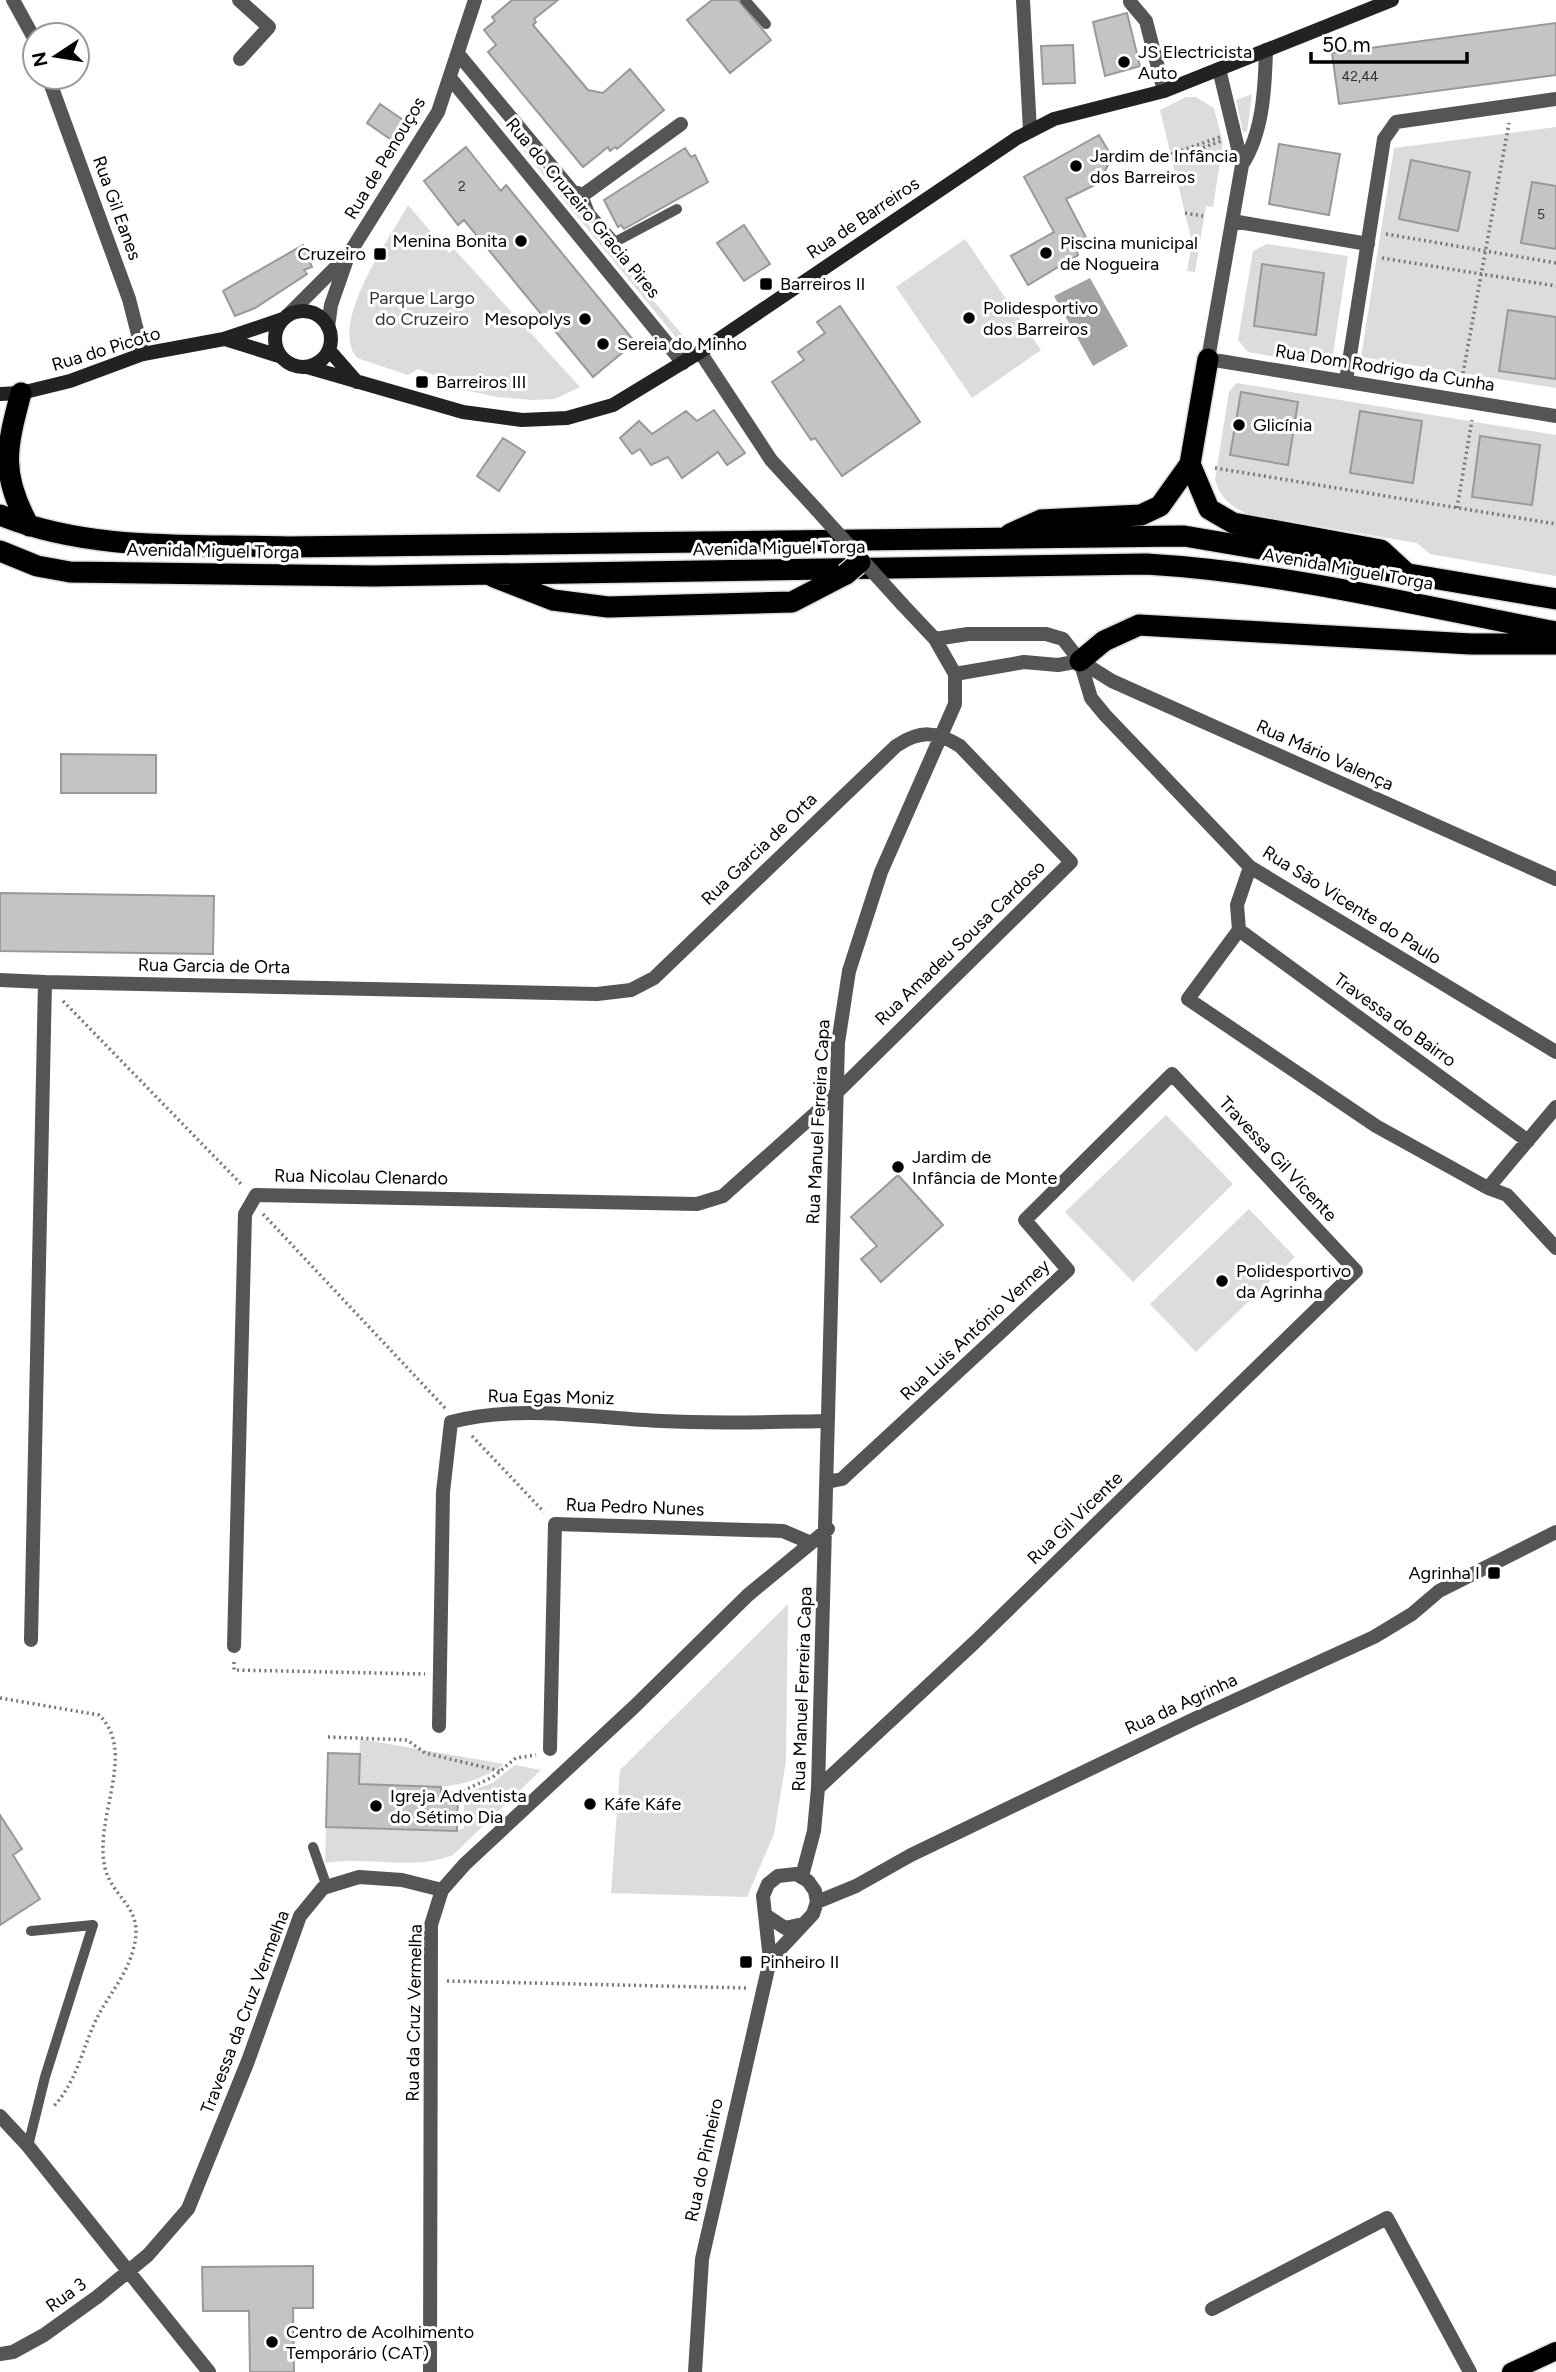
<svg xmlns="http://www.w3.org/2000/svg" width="1556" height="2372" font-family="Figtree,sans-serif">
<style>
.green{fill:#dcdcdc}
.water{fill:#a3a3a3}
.building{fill:#c4c4c4;stroke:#999;stroke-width:2}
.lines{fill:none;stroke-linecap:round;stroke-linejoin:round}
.primary-casing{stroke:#dbdbdb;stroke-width:21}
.highway-casing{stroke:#dbdbdb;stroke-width:24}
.path{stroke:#777;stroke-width:3.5;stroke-dasharray:2 3.5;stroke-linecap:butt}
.lane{stroke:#555;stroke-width:10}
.street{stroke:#555;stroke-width:14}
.secondary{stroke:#222;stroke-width:14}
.primary{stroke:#000;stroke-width:18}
.highway{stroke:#000;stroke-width:21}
.highway-bridge-casing{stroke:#dbdbdb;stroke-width:24;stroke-linecap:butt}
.street-bridge{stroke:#555;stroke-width:14}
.highway-bridge{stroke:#000;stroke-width:21}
.poi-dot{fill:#000;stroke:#fff;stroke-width:2.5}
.labels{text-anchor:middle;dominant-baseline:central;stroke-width:6;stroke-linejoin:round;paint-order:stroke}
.number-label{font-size:14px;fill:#313131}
.poi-label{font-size:18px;fill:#000;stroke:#fff;text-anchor:start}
.street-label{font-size:18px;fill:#000;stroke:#fff}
.park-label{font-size:18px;fill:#333;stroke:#fff}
</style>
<rect width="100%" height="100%" fill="#fff"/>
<path class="green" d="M1252,94L1247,132H1243L1236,100Z
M1186,97H1196L1214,108L1223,143L1213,207L1206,206L1195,272L1187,271L1192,242L1160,110Z
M484,102L686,339L678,340Z
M1556,127V388L1361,357L1394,148Z
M408,205L449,253L454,249L580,387L555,399L532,400L497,397L440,385L434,375L418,369L408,375L357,358C328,323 390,238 408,205Z
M965,239L1041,350L972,398L896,287Z
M1267,244L1348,256L1331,367L1248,352L1238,340L1253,251Z
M1236,383L1556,435V576L1430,554L1417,543L1247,514C1231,506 1221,499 1215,480L1229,392Z
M1166,1115L1233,1184L1133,1282L1065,1212Z
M1249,1209L1295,1257L1196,1352L1150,1304Z
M788,1604L786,1761L774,1834L747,1897L611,1893L620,1770Z
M360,1739L504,1764C459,1797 411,1786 359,1784Z
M515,1765L541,1770L453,1855C414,1871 367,1856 325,1863L326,1827L457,1831L464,1828V1794L492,1783Z"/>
<path class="water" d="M1090,278L1128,346L1093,366L1054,296Z"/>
<path class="building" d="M512,0H558L534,19L536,22L533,25L588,90L603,93L630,69L664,110L617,149L615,147L610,151L608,147L583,167L488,52L496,45L484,30L495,21L492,17Z
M712,0H738L771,40L730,73L687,20Z
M1127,13L1140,66L1105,76L1093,22Z
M1556,23V75L1339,104L1332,53Z
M1073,45L1075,83L1043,84L1041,46Z
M380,104L406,122L393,141L367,123Z
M1099,135L1112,157L1099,183L1066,199L1090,245L1077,252L1078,255L1028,285L1011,256L1054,232L1024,177Z
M1279,144L1340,154L1329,215L1269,204Z
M466,147L501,191L506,185L635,342L593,377L464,220L458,225L424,181Z
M685,148L691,157L695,155L708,182L624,229L621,225L618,227L604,200Z
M1411,160L1470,172L1458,231L1399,219Z
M1532,182L1556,186V249L1521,243Z
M744,225L770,264L744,281L717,243Z
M303,245L312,267L304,270L307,274L255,308L235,316L223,291Z
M1262,264L1324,273L1316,335L1254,326Z
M840,306L920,422L842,476L815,438L811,440L772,382L804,360L798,352L825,333L817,322Z
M1508,310L1556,317V379L1499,371Z
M1241,392L1298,402L1288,465L1230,455Z
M714,410L745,453L727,465L718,452L682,478L668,457L651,465L640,449L632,454L620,438L639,421L652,434L686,411L697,421Z
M1360,411L1422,421L1413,483L1350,473Z
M1480,436L1540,445L1532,505L1472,497Z
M503,438L525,452L499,491L477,476Z
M61,754L156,755V793H61Z
M0,893L214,896L213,954L0,951Z
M898,1175L943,1225L881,1282L861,1259L877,1246L851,1217Z
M328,1753L360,1754L359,1784L441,1787V1792L458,1793L457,1831L326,1827Z
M0,1815L22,1849L13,1855L40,1899L0,1925Z
M313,2266V2308H293L294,2372H250L249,2311H203L202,2267Z"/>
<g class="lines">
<defs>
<path id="primary" d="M1511,2372L1556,2351"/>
<path id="highway" d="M21,393C6,449 0,474 29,526
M1190,464L1209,509L1233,523L1381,550L1406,573
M0,515C90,552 192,544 287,547L1184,536L1556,599
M1010,534L1041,520L1141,515L1160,506L1190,464L1208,359
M0,551L37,566L70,572L373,576L1146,564C1284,572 1420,606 1556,632
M494,577L553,600L608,607L792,602L846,574
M1080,661L1104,641L1139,625L1471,644H1556"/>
</defs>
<use href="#primary" class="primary-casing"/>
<use href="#highway" class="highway-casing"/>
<path class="path" d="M1166,156L1220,137
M1167,161L1221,141
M1185,213L1203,216
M1386,234L1556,263
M1382,258L1556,286
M1461,384L1509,123
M1215,468L1556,524
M1457,508L1472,420
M63,1001L243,1186
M263,1214L445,1408
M472,1436L544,1512
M234,1662V1670L425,1674
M0,1698L99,1715C138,1752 93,1818 105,1868C113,1900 146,1907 133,1950C127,1974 109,1995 98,2016C82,2047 78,2081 53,2107
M328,1737L407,1740L425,1753L500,1771
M458,1793L493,1777L516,1758L536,1755
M447,1981L747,1988"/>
<path class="lane" d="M745,0L766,24
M583,195L590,213L615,242L677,209
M313,1847L327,1887
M28,2146L45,2077L93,1925L31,1931"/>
<path class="street" d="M13,0L35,40
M239,0L269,27L240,59
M1023,0L1030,131
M1130,2L1146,21L1164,91
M459,55L572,191L583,195L681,124
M1219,69L1242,165L1208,359L1556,416
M48,77L129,299L143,354
M451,79L683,363
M1242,165C1263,133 1265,88 1266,50
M1232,221L1368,244
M287,316L349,254L438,112L475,0
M328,327L331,305L346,262
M700,352L771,460L816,509
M1346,381L1384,139L1396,122L1556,99
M935,639L968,634H1046L1063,639L1080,661L1112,681L1556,879
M1080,661L1091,698L1105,715L1250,867L1556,1052
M955,674L1024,662L1058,665L1080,661
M1250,867L1237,905L1239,930L1188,999L1376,1126L1488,1188L1556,1107
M1239,930L1528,1141
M0,980L45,982
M1488,1188L1507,1195L1556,1248
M31,1640L45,982L597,994L631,990L654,978L896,746C920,730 936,731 960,746L1071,862L819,1110L723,1196L697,1204L256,1195L245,1214L234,1646
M439,1726L443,1492L451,1422C519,1404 592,1418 661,1421C716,1424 772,1422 828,1421
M550,1749L555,1524L783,1531L811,1543
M818,1788L975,1642L1356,1271L1172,1074L1025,1220L1068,1270L842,1479L827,1482
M802,1876L814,1831L818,1788L838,1043L849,971L881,872L955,704V674L935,639L902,604
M817,1902L856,1886L911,1855L1192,1720L1374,1637L1412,1614L1439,1591L1556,1532
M767,1916L785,1928L803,1924
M0,2116L28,2146L209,2372
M1212,2309L1387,2218L1470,2372
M0,2354L13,2352L44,2335L97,2297L148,2255L188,2209L248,2061L300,1916L323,1888L359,1877L402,1880L442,1890
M430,2372L431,1925L442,1890L465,1864L634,1707L748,1595L828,1529
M695,2372L702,2259L770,1960L763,1896L768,1884L778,1876L796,1874L808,1881L815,1891L817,1902L813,1914L770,1960"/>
<path class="secondary" d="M275 339a28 28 0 1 1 56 0a28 28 0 1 1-56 0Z
M225,339L279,356
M329,350L357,382
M307,367L463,412L522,420L567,418L613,405L700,352L1017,138L1054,119L1164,91L1392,0
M0,394L21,393L70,381L143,354L224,339L283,319"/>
<use href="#primary" class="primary"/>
<use href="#highway" class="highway"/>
<defs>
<path id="highway-bridge" d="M846,574L860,562"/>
</defs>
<use href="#highway-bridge" class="highway-bridge-casing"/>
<path class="street-bridge" d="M816,509L902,604"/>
<use href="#highway-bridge" class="highway-bridge"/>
</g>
<g class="poi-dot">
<circle cx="1124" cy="62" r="7"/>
<circle cx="1076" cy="166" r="7"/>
<circle cx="521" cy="241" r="7"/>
<circle cx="1046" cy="253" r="7"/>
<rect x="373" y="247" width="14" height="14" rx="3.5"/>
<rect x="759" y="277" width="14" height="14" rx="3.5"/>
<circle cx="969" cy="318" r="7"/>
<circle cx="585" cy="319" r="7"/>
<circle cx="603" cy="344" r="7"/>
<rect x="415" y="375" width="14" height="14" rx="3.5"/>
<circle cx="1239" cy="425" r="7"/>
<circle cx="898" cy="1167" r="7"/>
<circle cx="1222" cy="1281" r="7"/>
<rect x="1487" y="1566" width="14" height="14" rx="3.5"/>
<circle cx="590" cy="1804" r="7"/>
<circle cx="376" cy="1806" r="7"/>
<rect x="739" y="1955" width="14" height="14" rx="3.5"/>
<circle cx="272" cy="2342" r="7"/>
</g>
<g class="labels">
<g class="number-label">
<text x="1360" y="76">42,44</text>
<text x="462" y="186">2</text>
<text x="1541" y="214">5</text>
</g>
<g class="poi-label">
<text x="1138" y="52">JS Electricista<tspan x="1138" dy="21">Auto</tspan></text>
<text x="1090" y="156">Jardim de Infância<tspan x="1090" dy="21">dos Barreiros</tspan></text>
<text x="507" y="241" text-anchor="end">Menina Bonita</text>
<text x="1060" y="243">Piscina municipal<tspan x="1060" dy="21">de Nogueira</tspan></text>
<text x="366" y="254" text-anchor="end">Cruzeiro</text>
<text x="780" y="284">Barreiros II</text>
<text x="983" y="308">Polidesportivo<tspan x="983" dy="21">dos Barreiros</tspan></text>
<text x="571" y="319" text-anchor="end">Mesopolys</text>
<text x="617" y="344">Sereia do Minho</text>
<text x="436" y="382">Barreiros III</text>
<text x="1253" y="425">Glicínia</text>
<text x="912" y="1157">Jardim de<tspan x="912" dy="21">Infância de Monte</tspan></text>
<text x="1236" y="1271">Polidesportivo<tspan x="1236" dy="21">da Agrinha</tspan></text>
<text x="1480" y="1573" text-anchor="end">Agrinha I</text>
<text x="390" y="1796">Igreja Adventista<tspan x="390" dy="21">do Sétimo Dia</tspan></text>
<text x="604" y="1804">Káfe Káfe</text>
<text x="760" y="1962">Pinheiro II</text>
<text x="286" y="2332">Centro de Acolhimento<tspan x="286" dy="21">Temporário (CAT)</tspan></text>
</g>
<g class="street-label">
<text transform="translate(385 158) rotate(-59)">Rua de Penouços</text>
<text transform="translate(117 208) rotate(70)">Rua Gil Eanes</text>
<text transform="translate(583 208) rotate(50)">Rua do Cruzeiro Gracia Pires</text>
<text transform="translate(863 218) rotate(-34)">Rua de Barreiros</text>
<text transform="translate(106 349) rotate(-17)">Rua do Picoto</text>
<text transform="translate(1385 368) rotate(9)">Rua Dom Rodrigo da Cunha</text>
<text transform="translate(779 548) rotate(-1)">Avenida Miguel Torga</text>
<text transform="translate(213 551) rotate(1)">Avenida Miguel Torga</text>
<text transform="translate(1348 569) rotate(10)">Avenida Miguel Torga</text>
<text transform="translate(1325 755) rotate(24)">Rua Mário Valença</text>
<text transform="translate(759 849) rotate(-44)">Rua Garcia de Orta</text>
<text transform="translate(1352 905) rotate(32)">Rua São Vicente do Paulo</text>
<text transform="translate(960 943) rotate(-44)">Rua Amadeu Sousa Cardoso</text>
<text transform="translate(214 966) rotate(1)">Rua Garcia de Orta</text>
<text transform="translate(1395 1020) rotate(36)">Travessa do Bairro</text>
<text transform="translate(818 1122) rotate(-87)">Rua Manuel Ferreira Capa</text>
<text transform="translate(1278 1159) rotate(47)">Travessa Gil Vicente</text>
<text transform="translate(361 1177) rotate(1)">Rua Nicolau Clenardo</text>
<text transform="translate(975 1330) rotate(-43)">Rua Luis António Verney</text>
<text transform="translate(551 1397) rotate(1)">Rua Egas Moniz</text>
<text transform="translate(635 1507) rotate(2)">Rua Pedro Nunes</text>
<text transform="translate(1075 1518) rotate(-44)">Rua Gil Vicente</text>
<text transform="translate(802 1689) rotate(-88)">Rua Manuel Ferreira Capa</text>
<text transform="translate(1181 1704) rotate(-25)">Rua da Agrinha</text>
<text transform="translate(245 2012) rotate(-69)">Travessa da Cruz Vermelha</text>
<text transform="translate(414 2013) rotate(-89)">Rua da Cruz Vermelha</text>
<text transform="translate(704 2160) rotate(-78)">Rua do Pinheiro</text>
<text transform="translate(66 2295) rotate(-36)">Rua 3</text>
</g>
<g class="park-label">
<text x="422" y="298">Parque Largo<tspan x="422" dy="21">do Cruzeiro</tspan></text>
</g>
</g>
<g transform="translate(56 56) rotate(258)"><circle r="33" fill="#ffffff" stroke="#999999" stroke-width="2"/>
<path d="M0-5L12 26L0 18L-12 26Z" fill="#000000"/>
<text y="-10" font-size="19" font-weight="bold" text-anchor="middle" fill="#000000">N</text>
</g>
<path d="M1311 52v10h156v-10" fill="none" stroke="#000000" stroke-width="3.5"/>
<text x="1322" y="52" font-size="21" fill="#000000" stroke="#ffffff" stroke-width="5" paint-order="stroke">50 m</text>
</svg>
